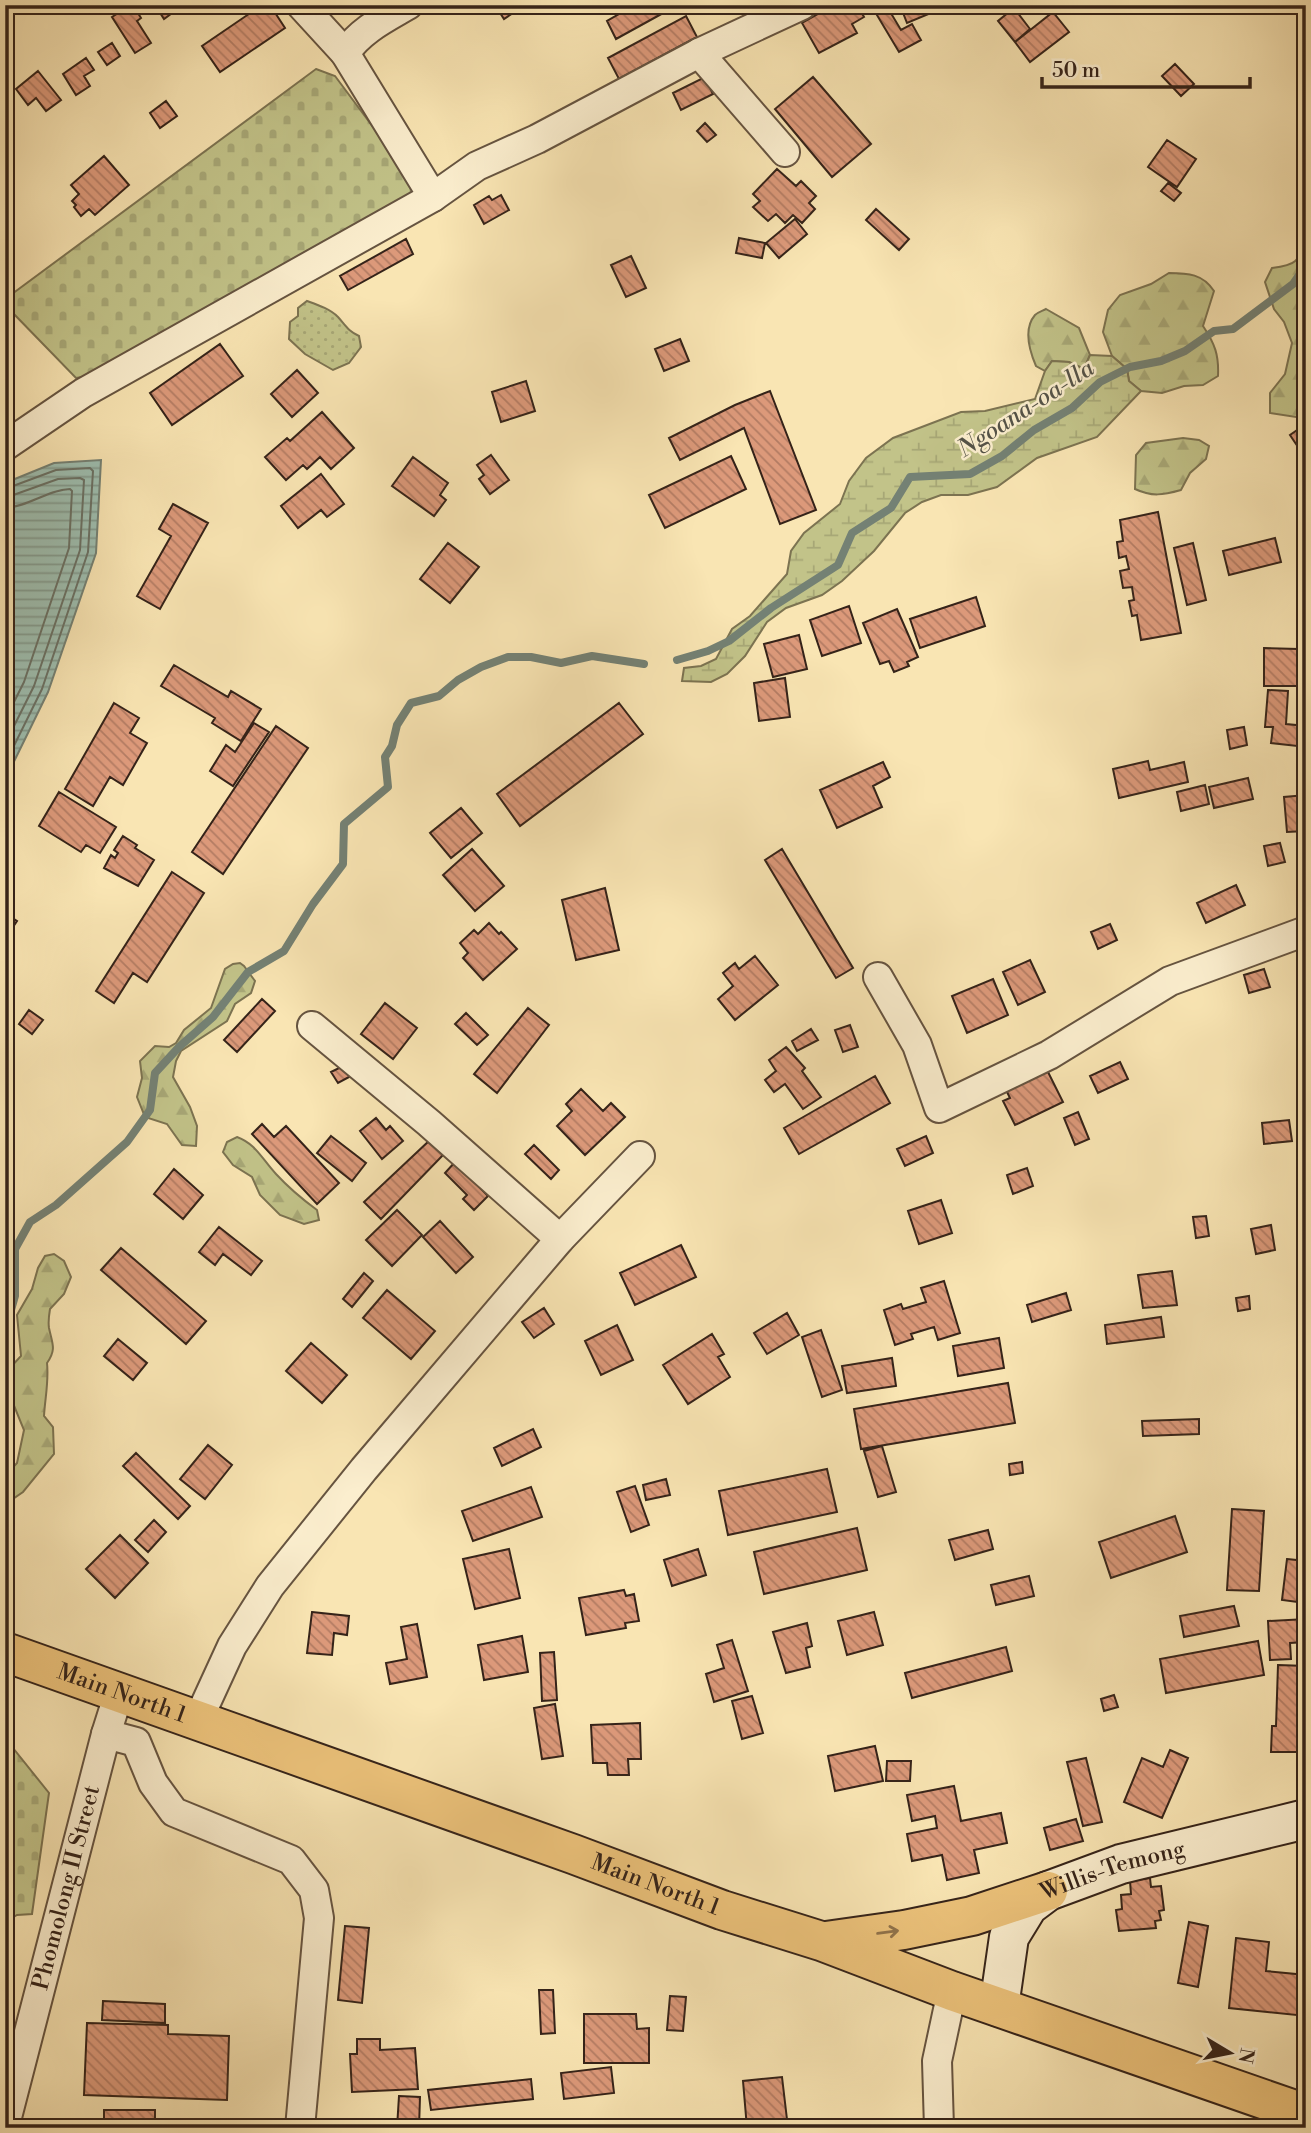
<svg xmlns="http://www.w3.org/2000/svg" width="1311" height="2133" font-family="'Libre Bodoni',serif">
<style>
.grass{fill:url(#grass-dots);stroke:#7c7351;stroke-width:2}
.forest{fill:url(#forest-firs);stroke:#7c7351;stroke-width:2}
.wetland{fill:url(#wetland-marsh);stroke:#7c7351;stroke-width:2}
.cemetery{fill:url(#cemetery-stones);stroke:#7c7351;stroke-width:2}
.water{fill:url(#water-rules);stroke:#748174;stroke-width:2}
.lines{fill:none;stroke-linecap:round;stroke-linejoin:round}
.shore{stroke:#6a7165;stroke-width:2}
.stream{stroke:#748174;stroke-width:8}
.building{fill:url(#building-back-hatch);stroke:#352319;stroke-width:2}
.street-casing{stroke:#665440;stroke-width:32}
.secondary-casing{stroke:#352319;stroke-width:42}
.primary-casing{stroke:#352319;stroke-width:42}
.street{stroke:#fbeece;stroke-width:28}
.secondary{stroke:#fbeece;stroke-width:38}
.primary{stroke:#ecc27a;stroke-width:38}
.oneway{stroke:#90724a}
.labels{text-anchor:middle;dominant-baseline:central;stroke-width:5;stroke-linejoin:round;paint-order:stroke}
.street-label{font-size:23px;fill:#352319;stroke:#fbeece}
.water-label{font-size:24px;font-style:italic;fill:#545247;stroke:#fbeece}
</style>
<defs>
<pattern id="grass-dots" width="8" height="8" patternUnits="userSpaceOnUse" patternTransform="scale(1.75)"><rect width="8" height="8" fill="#c2c389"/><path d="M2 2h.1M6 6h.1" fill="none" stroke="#a7a776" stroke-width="1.8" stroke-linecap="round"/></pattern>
<pattern id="forest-firs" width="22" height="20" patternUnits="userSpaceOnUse" patternTransform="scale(1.75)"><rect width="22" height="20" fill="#c2c389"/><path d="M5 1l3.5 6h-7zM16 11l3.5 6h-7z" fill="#a7a776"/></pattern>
<pattern id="wetland-marsh" width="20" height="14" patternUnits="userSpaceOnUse" patternTransform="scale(1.75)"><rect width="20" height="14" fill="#c2c389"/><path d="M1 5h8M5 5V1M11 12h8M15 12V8" fill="none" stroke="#a7a776"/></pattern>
<pattern id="cemetery-stones" width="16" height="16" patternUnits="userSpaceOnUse" patternTransform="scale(1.75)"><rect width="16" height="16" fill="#c2c389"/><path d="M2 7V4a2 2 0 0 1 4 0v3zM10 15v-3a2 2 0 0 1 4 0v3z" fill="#a7a776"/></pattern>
<pattern id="water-rules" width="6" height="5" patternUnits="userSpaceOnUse" patternTransform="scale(1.75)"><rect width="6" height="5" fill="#9ebfb1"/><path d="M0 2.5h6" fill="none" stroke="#829b8f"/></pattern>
<pattern id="building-back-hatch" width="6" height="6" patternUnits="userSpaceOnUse" patternTransform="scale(1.75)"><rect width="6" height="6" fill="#dc997a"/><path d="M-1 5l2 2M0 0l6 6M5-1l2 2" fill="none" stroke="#b37c63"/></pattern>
</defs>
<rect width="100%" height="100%" fill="#f9e5b3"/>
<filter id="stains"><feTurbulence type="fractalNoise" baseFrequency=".00286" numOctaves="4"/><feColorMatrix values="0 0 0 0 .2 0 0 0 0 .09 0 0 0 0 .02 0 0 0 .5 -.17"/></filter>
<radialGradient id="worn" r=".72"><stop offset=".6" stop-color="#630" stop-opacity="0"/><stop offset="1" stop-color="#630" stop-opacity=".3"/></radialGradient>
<path class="grass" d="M307,301C318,305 330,309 338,317C346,326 348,331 359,336L361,347L349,363L333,370L305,354L289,339L290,322L298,316V308Z"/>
<path class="forest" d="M1305,239L1306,411L1296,417L1270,413V393L1285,374L1292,343L1284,322L1274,309L1265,282L1272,268C1297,265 1298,262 1305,239Z
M1169,273C1188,273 1203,274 1214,291L1203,326C1215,344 1219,355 1218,376L1203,385L1184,386L1162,393L1141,391L1129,381L1127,369L1112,356L1103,332L1108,310L1120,295L1151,284Z
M1046,309L1079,328L1090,355L1084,369L1069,362L1052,361L1045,371L1036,366C1030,352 1023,329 1035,315C1038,312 1042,311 1046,309Z
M1183,438L1199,440L1209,446L1206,459L1190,473L1181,490C1163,495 1152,497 1135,489L1136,455L1146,443Z
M240,963L244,966L255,981L251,993L235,1004L227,1021L181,1051L176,1061L173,1077L190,1107L197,1126L196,1146L182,1145L167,1124L145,1117L137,1097L142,1078L140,1061L155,1046L169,1047L176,1043L184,1030L211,1008L225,969L233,964Z
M237,1137C256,1144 262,1159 276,1174C288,1187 302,1199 317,1210L319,1220L304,1224L280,1215L260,1195L252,1177L233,1165L223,1152L227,1142Z
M54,1254L64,1261L71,1277L64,1294L50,1309C49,1315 48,1322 49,1328C52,1343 57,1349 47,1363C49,1381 45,1398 44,1416L53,1427L54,1454L23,1492L10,1501L5,1513V1476L17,1463L24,1430L8,1391L9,1369L21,1356L17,1315L32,1289L38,1268L45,1256Z"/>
<path class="wetland" d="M1090,355L1112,356L1127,369L1129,381L1141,391L1097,437L1037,458L997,487L968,495H941L922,502L905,513L874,551L842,581L822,595L786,608L767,622L745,656L727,674L711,682L682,681L684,668L701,666L716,659L732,629L750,616L787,574L791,551L804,533L840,504L849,481L866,458L893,438L961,412L985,411L1035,399L1045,371L1052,361L1069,362L1084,369Z"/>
<path class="cemetery" d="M316,69L335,76L417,186L412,194L95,375L76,378L11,311L12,294Z
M5,1738L49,1793L32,1914L17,1915L5,1922Z"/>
<path class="water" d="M101,460L96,553L48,692L5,780V483L54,463Z"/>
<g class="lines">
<path class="shore" d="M5,489L56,470L90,468L93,471L88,552L42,689L5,764
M5,498L58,479L80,478L84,480L80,550L34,686L5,744
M5,508C28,507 47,490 70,489L72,491L69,548L24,682L5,720"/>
<path class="stream" d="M677,660L708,651L729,641L771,608L838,565L852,533L891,508L910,477L970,474L1002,456L1034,430L1072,408L1100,382L1130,367L1161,361L1185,351L1214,331L1233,329L1293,284L1306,265
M5,1331L15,1296V1249L30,1222L56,1205L127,1142L150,1110L155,1073L179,1047L213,1017L248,972L284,951L313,904L343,864L344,824L388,787L385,757L392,746L397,725L411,703L439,696L458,680L481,667L508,657H531L561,663L592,656L644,664"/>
</g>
<path class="building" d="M131,5H133L141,18L137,21L151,43L135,53L112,17Z
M155,5H183L164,19Z
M262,5H270L285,28L220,72L202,46Z
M495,5H525L504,19Z
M635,5H661L665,12L616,39L607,21Z
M834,5H857L864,17L852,24L857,33L819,53L802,23Z
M871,5H886L901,30L912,24L921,40L899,52Z
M900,5H950L907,23Z
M1014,8L1030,29L1015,42L998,21Z
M1053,12L1069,32L1030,62L1015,42Z
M686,16L697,37L619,79L608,58Z
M112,43L120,56L107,65L98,52Z
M86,58L94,70L84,76L90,86L76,95L63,74Z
M1175,64L1194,84L1181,96L1162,76Z
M38,71L61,100L46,111L36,98L28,105L16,89Z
M705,77L713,94L681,110L673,93Z
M813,77L871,144L832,177L775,109Z
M166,101L177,116L160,128L150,113Z
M705,123L716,135L707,142L697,131Z
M1167,140L1196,159L1177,187L1148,167Z
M104,156L129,185L95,215L89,209L81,216L74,207L76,205L72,201L79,194L71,185Z
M777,169L796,186L801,181L816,196L809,203L815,209L802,223L793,215L785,223L776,214L768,221L753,207L760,201L753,194Z
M1168,183L1181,193L1174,201L1161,191Z
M501,195L509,210L484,224L474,205L489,196L492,200Z
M876,209L909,239L899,250L866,220Z
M795,219L807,234L779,258L766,243Z
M739,238L765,243L762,258L736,253Z
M406,239L413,254L348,290L340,276Z
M631,256L646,288L626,297L611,265Z
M680,339L689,361L664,371L655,349Z
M220,344L243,376L172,425L150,393Z
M297,370L318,393L292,417L271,394Z
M526,381L535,411L501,422L492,392Z
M770,391L816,510L780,524L744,428L680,460L669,438L735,405Z
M322,412L354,448L331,469L320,457L307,469L303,465L286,480L265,457L287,438L290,441Z
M1306,424V459L1290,435Z
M491,455L509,480L490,494L479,479L484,475L477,465Z
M731,456L746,489L665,528L649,495Z
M413,457L448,483L440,495L446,500L434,516L392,486Z
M321,474L344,504L327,517L321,510L298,528L281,506Z
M173,504L208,523L160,609L137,596L171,536L159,529Z
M1158,512L1181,633L1141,640L1137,615L1132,616L1129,601L1134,600L1132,587L1123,588L1120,571L1129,569L1126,556L1119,558L1117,542L1123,541L1120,520Z
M1275,538L1281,562L1229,575L1223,551Z
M448,543L479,567L450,603L420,579Z
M1193,543L1206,600L1187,605L1174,548Z
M976,597L985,626L920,648L910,619Z
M849,606L861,643L822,656L810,620Z
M897,609L918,657L907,662L909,666L894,672L889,661L880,664L863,623Z
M799,635L807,669L773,677L764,644Z
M1264,648L1298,649L1297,686H1264Z
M174,665L228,697L231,691L261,709L241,741L212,723L215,718L161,686Z
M785,678L790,717L759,721L754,683Z
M1268,690L1288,691L1286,724L1306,726V747L1271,743L1273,727H1265Z
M114,703L139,718L130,733L147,743L123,785L110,777L93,806L65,789Z
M619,703L643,734L520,826L497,794Z
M254,723L269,732L233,786L210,771L226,745L235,752Z
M276,726L308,748L223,874L192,852Z
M1244,727L1247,745L1230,749L1227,730Z
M1148,761L1150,770L1184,762L1188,782L1119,798L1113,769Z
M883,762L890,777L873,786L882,807L837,828L820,790Z
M1248,778L1253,799L1214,808L1209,787Z
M1205,785L1209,804L1181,811L1177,792Z
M59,792L116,827L100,853L86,845L81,852L39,826Z
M1306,795V831L1287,832L1284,797Z
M461,808L482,833L451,858L430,833Z
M123,836L137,845L135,848L154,860L138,886L104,868L111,855L115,858L118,853L114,850Z
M1280,843L1285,862L1268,866L1264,846Z
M472,849L504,886L475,911L443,875Z
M782,849L853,968L836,978L765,860Z
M172,872L204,893L147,982L133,973L114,1003L96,991Z
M1236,885L1245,905L1206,923L1197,903Z
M605,888L619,950L576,960L562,900Z
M5,913L17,921L5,939Z
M489,923L499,934L501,932L517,949L483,980L463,958L468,953L460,943L474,930L478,934Z
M1110,924L1117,940L1098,949L1091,932Z
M755,956L778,985L735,1020L718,999L733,986L723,973L735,963L739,969Z
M1030,960L1045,992L1018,1005L1003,972Z
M1264,969L1270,987L1249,993L1244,975Z
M993,979L1008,1015L967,1033L952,996Z
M262,999L275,1011L237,1052L224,1040Z
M385,1003L417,1028L393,1059L361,1034Z
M528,1008L549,1025L497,1093L474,1074Z
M29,1010L43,1020L32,1034L19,1024Z
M466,1013L488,1035L477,1045L455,1024Z
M850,1025L858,1047L843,1052L835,1030Z
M811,1029L818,1040L797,1051L792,1041Z
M786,1047L805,1068L802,1071L821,1097L803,1109L785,1084L774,1092L765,1080L776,1071L769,1060Z
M1120,1062L1128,1079L1098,1093L1090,1076Z
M343,1066L349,1077L338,1083L331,1072Z
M1047,1070L1063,1102L1015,1125L1003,1101L1010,1098L1006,1090Z
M875,1076L890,1103L799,1154L784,1128Z
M581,1089L603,1111L611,1103L625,1117L585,1155L557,1126L572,1111L566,1104Z
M1078,1112L1089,1139L1075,1145L1064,1118Z
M376,1118L386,1130L390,1126L403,1141L382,1159L360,1131Z
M1289,1120L1292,1141L1264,1144L1262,1123Z
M262,1124L274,1137L286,1126L339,1183L317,1204L252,1134Z
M331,1136L366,1163L352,1181L317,1153Z
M926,1136L933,1153L905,1166L897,1149Z
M430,1140L444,1154L381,1219L364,1202Z
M534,1145L559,1170L551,1179L525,1154Z
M455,1162L488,1196L474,1210L463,1199L467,1195L445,1173Z
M1027,1168L1033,1186L1013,1194L1007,1175Z
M174,1169L203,1195L183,1219L154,1194Z
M941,1200L952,1233L919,1244L908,1211Z
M397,1210L422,1235L392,1266L366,1240Z
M1206,1216L1209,1236L1196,1238L1193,1217Z
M440,1221L473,1257L456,1273L423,1237Z
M1271,1225L1275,1250L1256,1254L1251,1229Z
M219,1227L262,1261L251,1275L223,1254L215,1265L199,1252Z
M681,1245L696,1277L635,1305L620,1273Z
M121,1248L206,1321L186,1344L101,1270Z
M1172,1271L1177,1305L1143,1308L1138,1275Z
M364,1273L373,1281L352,1307L343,1299Z
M944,1281L960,1333L938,1340L934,1327L911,1334L913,1339L895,1345L884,1310L901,1304L903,1309L926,1302L921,1288Z
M387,1290L435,1331L411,1359L363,1318Z
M1066,1293L1071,1310L1032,1322L1027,1305Z
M1249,1296L1250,1309L1238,1311L1236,1298Z
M544,1308L554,1324L534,1338L522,1322Z
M787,1313L799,1335L767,1354L754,1333Z
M1161,1317L1164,1337L1107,1344L1105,1325Z
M617,1325L633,1360L601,1375L585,1341Z
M821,1330L842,1390L822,1397L802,1337Z
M712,1334L724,1354L718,1357L730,1377L688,1404L663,1365Z
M999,1338L1004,1368L958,1376L953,1346Z
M118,1339L147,1363L133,1380L104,1356Z
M311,1343L347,1375L322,1403L286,1371Z
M892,1358L896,1386L847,1393L842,1366Z
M1008,1383L1015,1423L861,1449L854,1409Z
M1199,1419V1434L1143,1436L1142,1421Z
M533,1429L541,1447L502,1466L494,1448Z
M208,1445L232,1465L205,1499L180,1479Z
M882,1446L896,1492L878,1497L864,1451Z
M136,1453L190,1506L178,1519L123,1466Z
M1022,1462L1023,1473L1010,1475L1009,1464Z
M827,1469L837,1512L728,1535L719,1491Z
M666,1479L670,1495L646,1500L643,1485Z
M635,1486L649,1525L631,1532L617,1492Z
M531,1487L542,1517L473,1541L462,1511Z
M1232,1509L1264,1511L1259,1591L1227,1590Z
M1175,1516L1187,1552L1111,1578L1099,1542Z
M154,1520L166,1532L148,1552L135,1540Z
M857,1528L867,1570L764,1594L754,1552Z
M988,1530L993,1549L955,1560L949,1540Z
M120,1535L148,1563L115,1598L86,1569Z
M509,1549L520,1598L475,1609L463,1559Z
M698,1549L706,1575L672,1586L664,1560Z
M1287,1559L1306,1561V1603L1282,1600Z
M1029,1576L1034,1596L996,1605L991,1585Z
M624,1590L626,1596L634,1594L639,1621L625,1623L626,1628L586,1635L579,1598Z
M1234,1606L1239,1626L1184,1637L1180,1616Z
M312,1612L349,1616L347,1635L334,1633L332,1655L307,1653Z
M874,1612L883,1645L847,1655L838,1621Z
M1306,1619V1642L1290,1643L1291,1659L1270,1660L1268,1621Z
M807,1623L812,1646L806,1648L810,1667L786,1673L773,1632Z
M417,1624L427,1677L390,1684L386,1663L407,1659L401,1627Z
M522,1636L528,1672L484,1680L478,1645Z
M732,1640L748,1691L714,1702L706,1674L724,1668L717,1645Z
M1258,1641L1264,1675L1166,1693L1160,1659Z
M1006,1647L1012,1671L912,1698L905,1673Z
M554,1652L557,1700L542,1701L540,1653Z
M1278,1665L1306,1666V1752H1271L1272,1726H1276Z
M1114,1695L1118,1707L1104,1711L1101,1699Z
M752,1696L763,1733L742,1739L732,1701Z
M555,1704L563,1756L542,1759L534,1708Z
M640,1723L641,1759H628L629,1775H608L607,1763H593L591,1725Z
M875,1746L883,1781L835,1791L828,1756Z
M1170,1750L1188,1758L1162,1818L1124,1802L1142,1758L1163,1767Z
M1086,1758L1102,1822L1083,1826L1067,1762Z
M887,1761H911L910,1781H886Z
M954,1786L961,1821L1001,1813L1007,1843L974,1850L979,1873L947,1880L942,1855L912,1861L907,1834L937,1828L935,1816L912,1821L907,1795Z
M1076,1819L1083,1841L1050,1850L1044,1828Z
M1150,1878L1151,1887L1161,1886L1164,1910L1159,1911L1161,1920L1155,1921L1156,1928L1119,1931L1116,1910L1122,1909L1121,1895L1131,1894L1130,1881Z
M1189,1922L1208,1926L1198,1987L1178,1983Z
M345,1926L369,1928L362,2003L338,2000Z
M1236,1938L1269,1942L1266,1971L1306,1975V2016L1229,2008Z
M539,1990H553L555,2033L541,2034Z
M670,1996L686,1997L683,2031L667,2030Z
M103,2001L165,2004V2023L102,2020Z
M584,2014H636L637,2029L649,2028V2063H584Z
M87,2023L168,2025V2034L229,2036L227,2100L84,2095Z
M357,2039H380V2050L415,2048L418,2089L352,2092L350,2054H357Z
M611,2067L614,2093L564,2099L561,2073Z
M782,2077L788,2128H747L743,2081Z
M531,2079L533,2099L431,2110L428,2090Z
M399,2096L420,2097L419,2128H397Z
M104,2110H155V2128H104Z
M433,2119L466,2120V2128H433Z"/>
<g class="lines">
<defs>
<g id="street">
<path d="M301,5L345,53L433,197"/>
<path d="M345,53C361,30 384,19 408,5"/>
<path d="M699,53L785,152"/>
<path d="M5,446L83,393L433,197L477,166L537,139L699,53L802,5"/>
<path d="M878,977L917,1045L939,1108L1049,1055L1170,981L1306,931"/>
<path d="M312,1026L429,1123L560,1239"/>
<path d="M198,1720L232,1646L270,1586L364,1469L560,1239L640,1156"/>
<path d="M106,1734L136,1742L153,1783L174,1812L291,1860L314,1890L319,1918L300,2128"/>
<path id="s1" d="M5,2125L106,1734L119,1693"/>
<path d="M939,2128L937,2061L952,1991"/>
</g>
<g id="secondary">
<path id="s2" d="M999,2007L1009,1937L1028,1906L1048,1891L1121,1864L1306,1819"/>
</g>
<g id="primary">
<path id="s3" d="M5,1652L573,1854L722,1910L821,1941L952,1991L1306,2114"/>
<path d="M826,1941L904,1930L972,1916L1048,1891"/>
</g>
</defs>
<use href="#street" class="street-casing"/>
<use href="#secondary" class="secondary-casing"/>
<use href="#primary" class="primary-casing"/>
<use href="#street" class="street"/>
<use href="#secondary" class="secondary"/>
<use href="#primary" class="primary"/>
</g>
<defs><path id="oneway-shaft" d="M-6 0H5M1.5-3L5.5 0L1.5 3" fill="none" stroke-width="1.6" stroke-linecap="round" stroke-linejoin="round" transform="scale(1.75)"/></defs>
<use class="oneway" href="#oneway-shaft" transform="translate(888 1932) rotate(-8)"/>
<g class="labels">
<g class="street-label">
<text stroke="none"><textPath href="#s3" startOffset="124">Main North 1</textPath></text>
<text stroke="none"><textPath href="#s2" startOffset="200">Willis-Temong</textPath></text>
<text stroke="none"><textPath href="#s3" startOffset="691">Main North 1</textPath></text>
<text stroke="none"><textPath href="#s1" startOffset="245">Phomolong II Street</textPath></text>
</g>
<g class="water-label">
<text transform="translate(1026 409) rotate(-33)">Ngoana-oa-lla</text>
</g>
</g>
<rect width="1311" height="2133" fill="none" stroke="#f9e5b3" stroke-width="28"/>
<rect x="7" y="7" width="1297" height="2119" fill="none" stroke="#352319" stroke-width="3.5"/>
<rect x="14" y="14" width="1283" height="2105" fill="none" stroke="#352319" stroke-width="2"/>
<g transform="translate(1230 2053) rotate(100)" stroke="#fbeece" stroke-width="5" paint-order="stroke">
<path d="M0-5L12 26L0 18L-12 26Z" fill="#352319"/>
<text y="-10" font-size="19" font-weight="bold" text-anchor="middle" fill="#352319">N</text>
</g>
<path d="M1042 77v10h208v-10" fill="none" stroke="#352319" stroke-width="3.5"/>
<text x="1052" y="77" font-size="21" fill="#352319" stroke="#fbeece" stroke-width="5" paint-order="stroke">50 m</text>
<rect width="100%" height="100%" filter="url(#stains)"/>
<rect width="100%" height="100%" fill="url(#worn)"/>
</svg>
